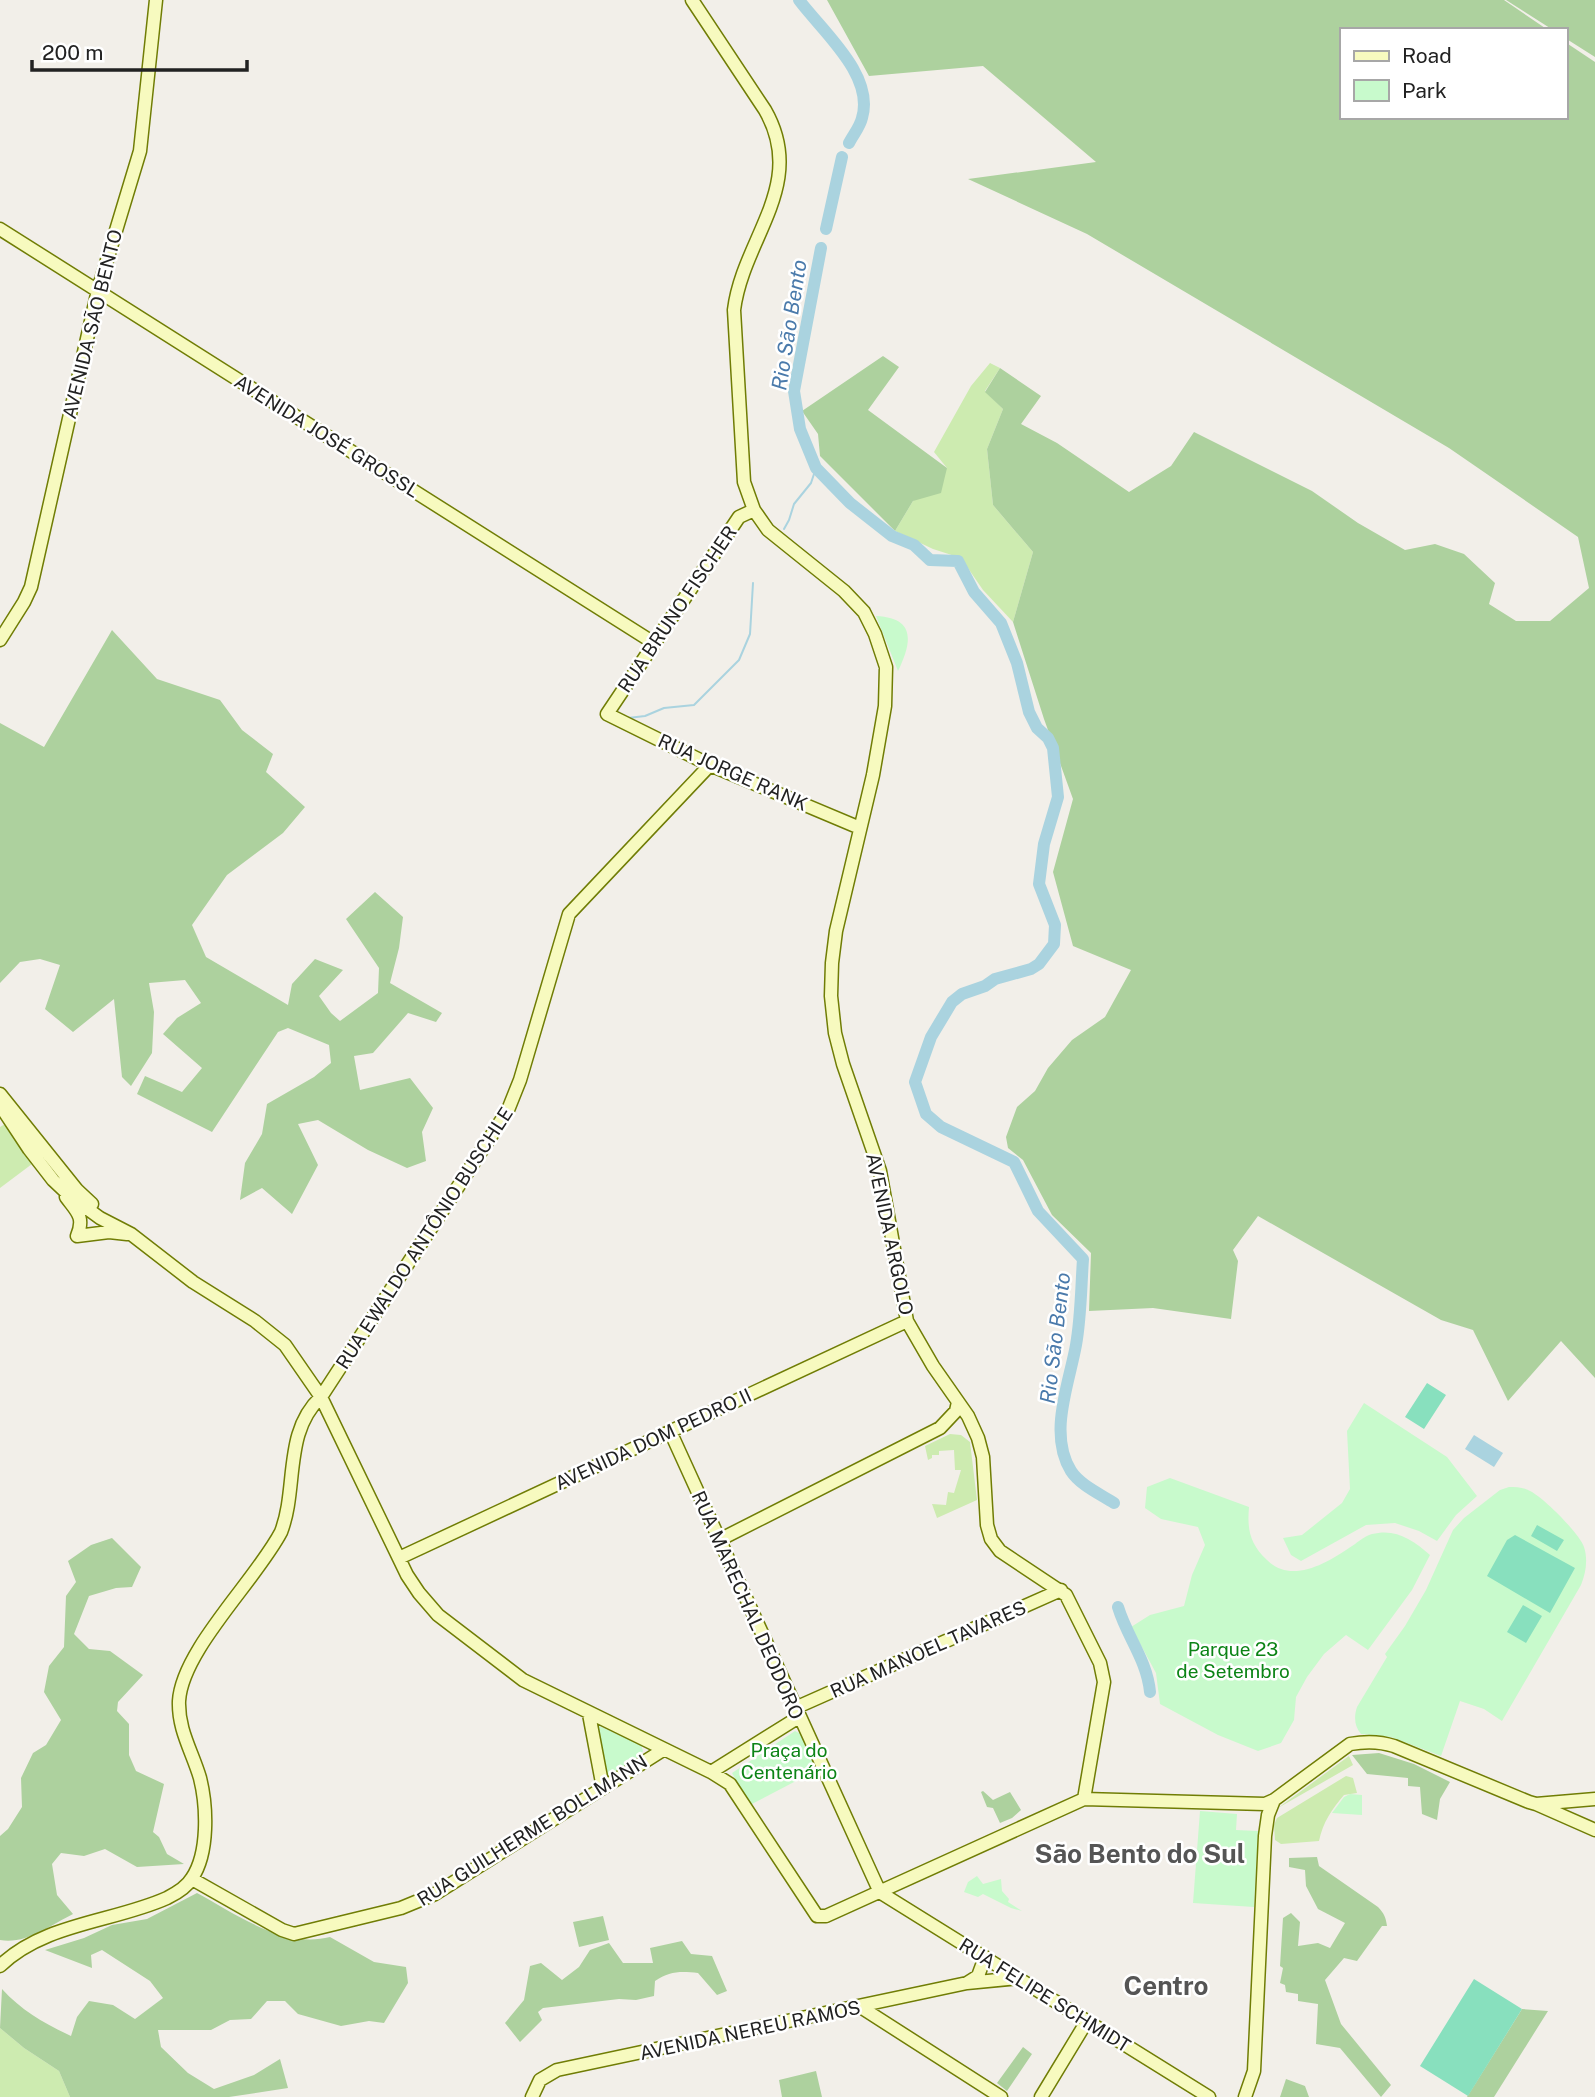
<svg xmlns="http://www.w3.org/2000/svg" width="1595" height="2097" font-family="'Public Sans',sans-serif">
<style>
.grass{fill:#cdebb0}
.forest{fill:#add19e}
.park{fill:#c8facc}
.pitch{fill:#88e0be}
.water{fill:#aad3df}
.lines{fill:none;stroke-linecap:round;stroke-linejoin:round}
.stream{stroke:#aad3df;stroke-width:2}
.river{stroke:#aad3df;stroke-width:12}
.secondary-casing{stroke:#707d05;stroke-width:15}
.secondary{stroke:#f7fabf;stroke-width:12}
.labels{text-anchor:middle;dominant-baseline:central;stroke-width:5;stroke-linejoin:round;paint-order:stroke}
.street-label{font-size:19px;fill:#222;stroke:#fff}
.park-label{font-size:19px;fill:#0c8416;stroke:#fff}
.water-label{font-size:21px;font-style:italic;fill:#4a7aab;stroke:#fff}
.district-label{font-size:26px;font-weight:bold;fill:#555;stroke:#fff}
</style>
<rect width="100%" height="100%" fill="#f2efe9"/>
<path class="grass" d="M990,363L1000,368L985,391L1003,409L987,449L993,505L1033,552L1013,622L983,590L961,558L933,549L895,531L913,501L947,468L934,452L971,386Z
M5,1124L32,1164L0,1188V1127Z
M950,1434L961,1435L970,1442L977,1500L937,1518L932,1504L946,1505L948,1492L954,1493L961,1470H955L954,1450L939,1451V1455H932V1458L928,1460L925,1446Z
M1349,1756L1353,1765L1278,1808Z
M1346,1776L1353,1778L1357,1793L1344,1795C1332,1809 1323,1822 1319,1841L1281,1844L1275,1840L1274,1825L1277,1818Z
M0,2028L24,2048L59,2071L70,2097H0Z"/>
<path class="forest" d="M827,0H1504L1548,30H1341V117H1565V42L1595,62V1378L1561,1341L1508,1401L1473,1330L1441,1320L1258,1216L1233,1250L1238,1261L1231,1319L1153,1308L1089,1311L1091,1253L1052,1215L1023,1160L1008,1148L1006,1137L1017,1107L1035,1091L1048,1068L1072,1040L1105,1017L1131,970L1073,946L1053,872L1073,799L1044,719L1013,622L1033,552L993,505L987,449L1003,409L985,392L1000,368L1041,396L1021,424L1057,443L1129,492L1171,466L1194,432L1312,491L1358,523L1405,550L1435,544L1464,554L1495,583L1489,604L1516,621H1550L1589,588L1578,537L1449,448L1087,234L968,179L1096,162L983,66L869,76Z
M1506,0H1595V57L1565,38V30H1553Z
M883,356L899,367L868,410L947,468L941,493L913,501L895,531L820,456L818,434L802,411Z
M112,630L157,679L220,700L242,730L273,754L266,772L305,807L283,833L227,875L192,925L206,957L288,1005L292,984L315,959L343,970L319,996L331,1013L340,1021L378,993L379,968L346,919L375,892L403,917L399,948L390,983L442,1013L436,1022L408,1013L373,1053L354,1056L360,1090L410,1078L433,1108L422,1132L426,1161L407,1168L368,1150L318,1120L298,1124L318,1165L292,1214L262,1188L240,1200L245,1163L262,1134L267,1104L314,1077L331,1063L329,1045L288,1028L278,1032L212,1132L137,1094L145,1076L182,1092L202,1068L163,1034L177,1018L201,1003L185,980L149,983L154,1012L152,1053L131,1086L122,1077L114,999L73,1032L45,1009L60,965L40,959L20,962L0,983V723L44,747Z
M112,1538L141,1567L132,1587L116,1588L89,1596L74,1634L89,1649L110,1651L143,1675L118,1702L117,1711L129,1724V1755L136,1771L164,1784L153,1832L159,1837L167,1854L184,1864L137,1867L105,1849L84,1856L61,1853L52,1864L57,1895L73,1914C51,1925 25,1945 0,1940V1836L8,1829L22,1807L21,1778L33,1753L46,1745L61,1720L44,1692L49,1666L64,1647L66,1596L76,1582L68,1561L91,1545Z
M1379,1753L1414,1764L1450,1782L1440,1799L1437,1820L1422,1814L1420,1787L1408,1786V1778L1367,1774L1352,1755Z
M983,1791L993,1800L1010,1792L1021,1810L1012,1818L1000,1823L993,1808L987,1807L981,1792Z
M1317,1857L1319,1866L1378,1907C1384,1913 1386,1918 1387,1926H1382L1357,1961L1344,1958L1325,1980L1341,2024L1391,2085L1381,2097L1340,2048L1316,2044L1318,2004L1298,2001V1994L1286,1992L1285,1985L1280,1983L1283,1968L1280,1966L1283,1918L1291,1913L1300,1922L1298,1946L1318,1943L1330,1948L1345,1923L1318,1909L1306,1886L1305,1870L1289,1867V1858Z
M197,1893C236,1914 283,1949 330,1937L374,1962L406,1967L408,1983L384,2023L369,2021L341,2026L298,2014L285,2001H267L251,2019L230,2020L211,2030H158L161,2047L188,2073L214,2089L254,2075L280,2059L288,2088L229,2097H70L59,2071L24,2048L0,2028L2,1989C22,2011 44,2023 71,2036L77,2017L89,2001L113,2005L135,2019L163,1998L150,1981L102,1950L91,1955L92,1968L45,1950L84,1938L112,1925L147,1919Z
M603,1916L609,1940L579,1947L573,1922Z
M682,1941L691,1954L712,1956L727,1991L717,1995L698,1973C681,1971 669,1971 655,1981L654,1996L636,2000L619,1999L543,2008L538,2012L542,2020L520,2042L505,2023L524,2000L530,1966L541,1963L562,1980L579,1967L590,1950L609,1943L623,1963H653L650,1948Z
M1522,2009L1548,2011L1494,2097H1467Z
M1023,2047L1032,2054L1007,2091L997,2083Z
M816,2071L822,2097H782L779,2080Z
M1286,2079L1305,2086L1309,2097H1280Z"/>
<path class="park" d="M876,616C916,618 912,642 898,671Z
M1364,1403L1447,1457L1477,1496L1456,1515L1437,1541L1419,1531L1395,1523L1366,1525L1301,1561L1291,1555L1283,1538L1302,1535L1342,1503L1350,1489L1347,1431Z
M1170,1478L1249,1507C1247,1530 1250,1544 1267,1560C1290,1584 1326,1564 1349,1548C1356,1544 1364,1536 1372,1534C1396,1528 1413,1540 1430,1555L1412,1590L1368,1650L1346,1635L1324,1654L1307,1677L1296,1697L1294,1720L1281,1743L1258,1751L1218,1735L1160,1704L1156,1673L1131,1627L1150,1615L1184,1606L1192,1575L1205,1545L1198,1527L1161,1519L1145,1508L1147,1487Z
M1509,1487C1516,1487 1523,1487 1530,1491C1543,1497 1580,1534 1584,1547C1588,1559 1586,1573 1581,1585L1502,1721L1484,1709L1460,1701L1441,1756L1391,1737L1361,1734C1354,1726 1354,1716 1357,1707L1387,1657L1385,1654L1405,1626L1426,1590L1453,1530L1464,1518L1500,1490Z
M599,1726L641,1745L643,1751L640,1756L609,1776L605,1775L596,1730Z
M795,1731L801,1734L817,1770L750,1805L732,1773Z
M1350,1794L1362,1795V1815L1332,1813L1344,1797Z
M1200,1811L1237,1814L1236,1830L1258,1831L1254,1907L1193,1903Z
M977,1876L983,1884L1001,1879L1002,1891L1009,1899L1008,1902L1022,1911L1011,1908L983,1894L978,1897L964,1892L968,1882Z"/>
<path class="pitch" d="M1427,1383L1446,1395L1424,1429L1405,1417Z
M1537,1525L1564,1540L1557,1551L1531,1536Z
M1515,1535L1575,1568L1550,1613L1487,1576L1507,1540Z
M1523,1605L1542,1616L1526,1643L1507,1632Z
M1474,1979L1522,2009L1468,2096L1420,2066Z"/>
<path class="water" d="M1474,1435L1503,1453L1494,1467L1465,1449Z"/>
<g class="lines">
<path class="stream" d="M784,529L789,520L794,504L811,483L816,468
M628,718L645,716L664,708L694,705L739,660L750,634L753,583"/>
<path class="river" d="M799,0C822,31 875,75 862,118C860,127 853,135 849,143
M826,229L842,157
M821,248L794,391L800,429L816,468L850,503L892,536L914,545L930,560L958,561L974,592L1001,623L1017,663L1029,712L1037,728L1048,738L1053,748L1058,797L1044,844L1039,884L1055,925L1054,944L1039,964L1031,969L995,979L985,986L962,994L952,1002L931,1037L915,1082L926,1114L941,1127L1014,1162L1038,1211L1083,1259C1081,1288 1081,1317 1076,1345C1069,1384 1048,1434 1071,1471C1080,1485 1100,1494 1114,1503
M1118,1607C1127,1637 1147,1660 1150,1692"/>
<defs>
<path id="secondary" d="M692,0L765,110C808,185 743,238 734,310L744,482L754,510L768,530L844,591L864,612L875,634L886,667L885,706L873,775L836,931L832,963L831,996L835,1033L843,1064L880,1171L907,1321L933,1366L968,1416L978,1438L983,1457L987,1525L991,1539L1000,1551L1066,1595L1100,1663L1104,1682L1084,1799
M0,229L654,643
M754,510L739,517L607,714L710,765L860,828
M0,640L24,602L31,587L98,290L140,151L156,0
M0,1094L77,1190L92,1204
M0,1105L29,1149L53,1180L70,1196L100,1218L131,1234L193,1282L255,1321L285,1345L321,1397L407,1575L419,1593L438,1615L523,1680L711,1772L730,1784L817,1916H826L1084,1799L1265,1804L1274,1800L1350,1744C1366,1741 1379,1741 1394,1746L1529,1802L1536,1804L1595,1799
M66,1197C77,1212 85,1217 77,1236L109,1232L127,1234
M670,1431L878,1888L881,1893L1209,2097
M719,1540L940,1428L956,1411L958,1402
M399,1558L907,1321
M795,1708L1061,1590
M589,1714L603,1788
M711,1772L799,1717
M1536,1804L1595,1830
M192,1879L282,1930L294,1934L401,1908L435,1894L663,1750
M0,1966C44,1923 114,1922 167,1898C177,1893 187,1887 192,1878C209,1853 207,1806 200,1778C192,1751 178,1730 179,1701C182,1650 256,1580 281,1532C298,1488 283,1432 321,1397L508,1110L520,1080L569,914L710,765
M967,1983L978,1976L985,1957
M859,2006L1001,2097
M532,2097L540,2080L557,2070L967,1983L1019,1978
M1041,2097L1087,2021
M1245,2097L1254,2071L1265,1836L1268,1815L1274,1800"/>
</defs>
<use href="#secondary" class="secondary-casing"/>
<use href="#secondary" class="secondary"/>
</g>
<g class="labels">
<g class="street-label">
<text transform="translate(92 324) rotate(-76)">AVENIDA SÃO BENTO</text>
<text transform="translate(327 436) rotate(32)">AVENIDA JOSÉ GROSSL</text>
<text transform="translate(677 609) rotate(-56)">RUA BRUNO FISCHER</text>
<text transform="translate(733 772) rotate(24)">RUA JORGE RANK</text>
<text transform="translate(890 1234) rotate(78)">AVENIDA ARGOLO</text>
<text transform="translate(424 1238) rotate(-57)">RUA EWALDO ANTÔNIO BUSCHLE</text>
<text transform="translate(653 1439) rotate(-25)">AVENIDA DOM PEDRO II</text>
<text transform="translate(748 1605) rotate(66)">RUA MARECHAL DEODORO</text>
<text transform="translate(928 1649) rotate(-24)">RUA MANOEL TAVARES</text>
<text transform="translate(532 1830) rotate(-32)">RUA GUILHERME BOLLMANN</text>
<text transform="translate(1045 1995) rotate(32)">RUA FELIPE SCHMIDT</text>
<text transform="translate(750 2030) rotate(-12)">AVENIDA NEREU RAMOS</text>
</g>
<g class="park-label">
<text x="1233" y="1649">Parque 23<tspan x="1233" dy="22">de Setembro</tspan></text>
<text x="789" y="1750">Praça do<tspan x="789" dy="22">Centenário</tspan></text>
</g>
<g class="water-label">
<text transform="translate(789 325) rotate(-81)">Rio São Bento</text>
<text transform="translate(1055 1338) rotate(-83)">Rio São Bento</text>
</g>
<g class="district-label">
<text x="1140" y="1853">São Bento do Sul</text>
<text x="1166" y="1985">Centro</text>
</g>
</g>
<rect x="1340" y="28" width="228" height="91" fill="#ffffff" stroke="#a7a7a7" stroke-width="2"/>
<rect x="1354" y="51" width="35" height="10" fill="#f7fabf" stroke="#a7a7a7" stroke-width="2"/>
<text x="1402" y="63" font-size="21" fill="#222222">Road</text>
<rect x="1354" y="80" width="35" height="21" fill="#c8facc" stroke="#a7a7a7" stroke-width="2"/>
<text x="1402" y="98" font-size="21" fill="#222222">Park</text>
<path d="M32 60v10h215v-10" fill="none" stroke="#222222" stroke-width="3.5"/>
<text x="42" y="60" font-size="21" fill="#222222" stroke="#ffffff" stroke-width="5" paint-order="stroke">200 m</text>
</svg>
